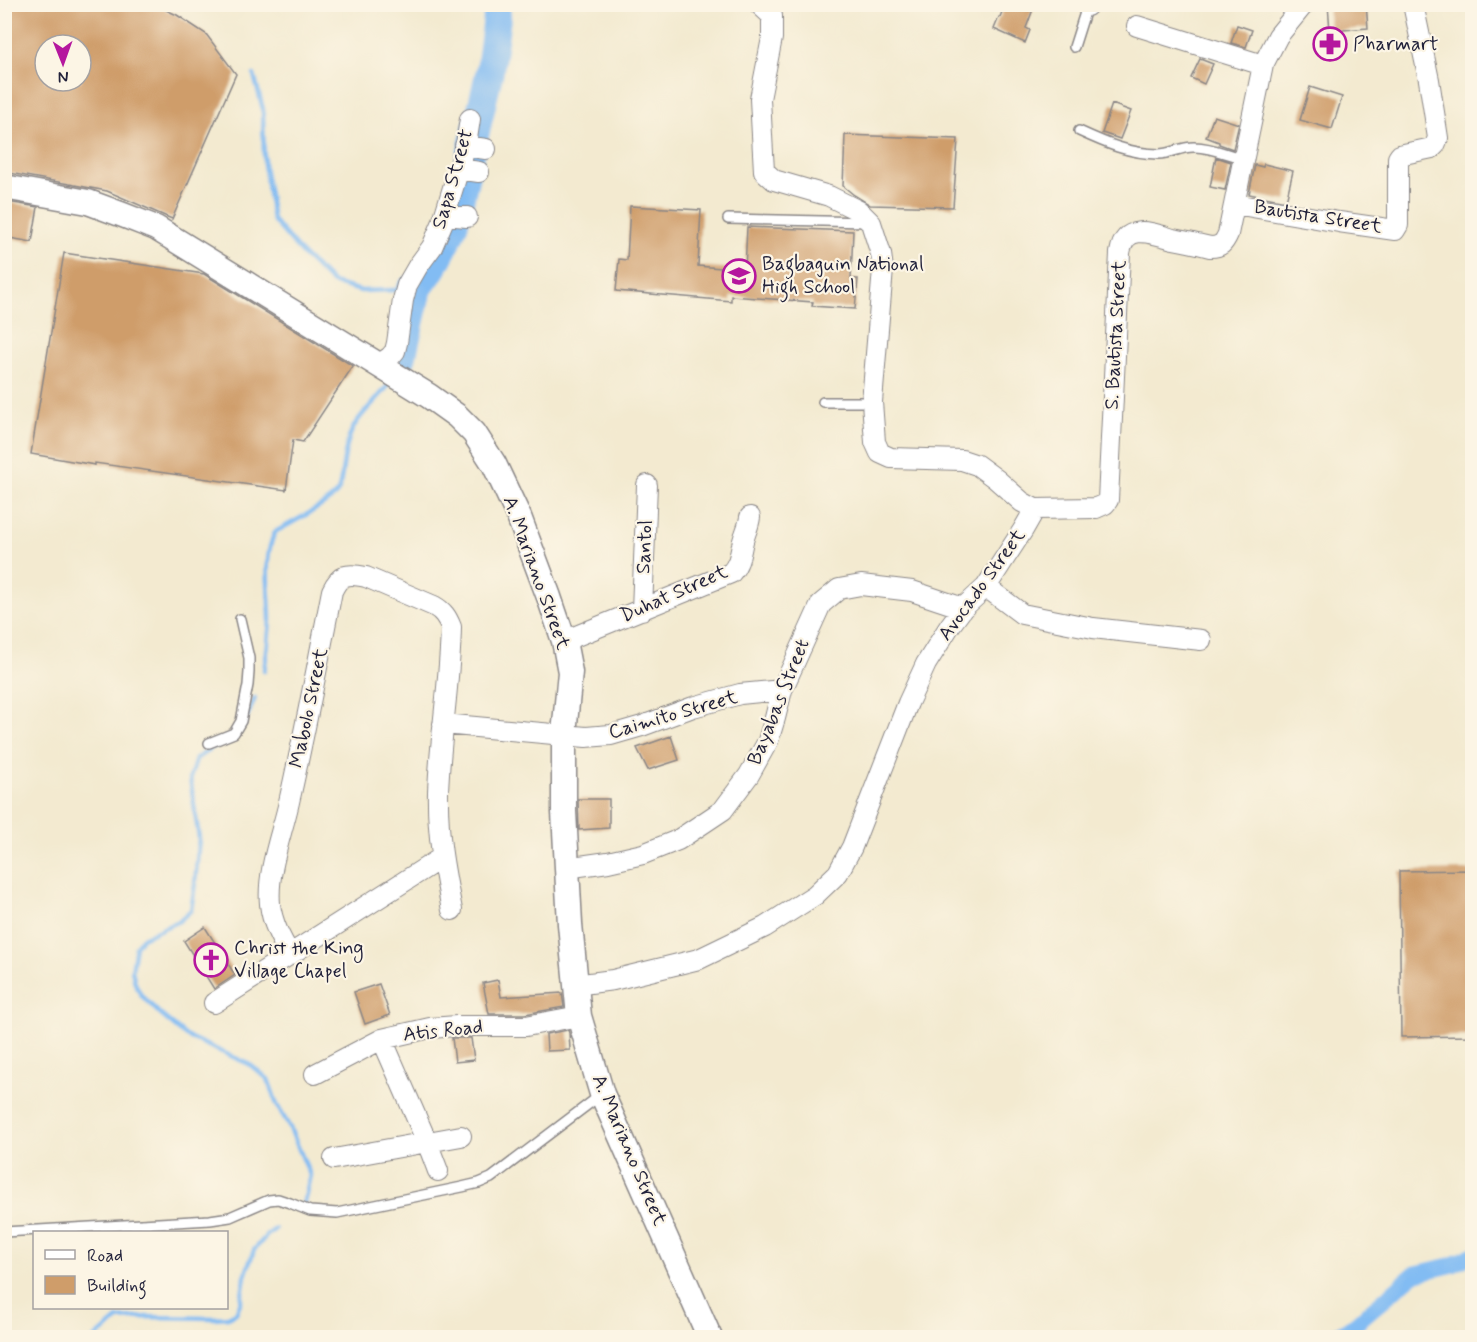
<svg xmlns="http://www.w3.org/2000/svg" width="1477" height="1342" font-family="Mynerve,sans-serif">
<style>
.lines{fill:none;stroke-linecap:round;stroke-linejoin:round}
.stream{stroke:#82bcf3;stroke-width:4.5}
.canal{stroke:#82bcf3;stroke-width:16}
.river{stroke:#82bcf3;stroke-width:28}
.building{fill:#cf9d6a;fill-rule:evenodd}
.service-casing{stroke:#8a8686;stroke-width:12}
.minor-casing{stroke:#8a8686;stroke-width:22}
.tertiary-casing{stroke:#8a8686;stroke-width:27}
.service{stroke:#fff;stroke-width:9}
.minor{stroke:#fff;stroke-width:20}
.tertiary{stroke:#fff;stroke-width:24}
.labels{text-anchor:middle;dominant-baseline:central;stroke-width:4.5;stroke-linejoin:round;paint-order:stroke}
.poi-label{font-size:20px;fill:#22223b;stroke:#fcf5e5;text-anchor:start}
.street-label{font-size:20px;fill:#22223b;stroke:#fcf5e5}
</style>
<rect width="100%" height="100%" fill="#fcf5e5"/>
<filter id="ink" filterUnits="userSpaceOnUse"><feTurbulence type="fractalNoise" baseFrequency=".0167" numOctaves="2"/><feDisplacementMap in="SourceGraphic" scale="12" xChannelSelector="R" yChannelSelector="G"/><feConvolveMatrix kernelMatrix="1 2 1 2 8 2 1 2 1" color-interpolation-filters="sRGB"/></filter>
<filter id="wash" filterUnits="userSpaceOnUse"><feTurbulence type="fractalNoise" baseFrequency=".008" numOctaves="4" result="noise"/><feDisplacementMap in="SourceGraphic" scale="24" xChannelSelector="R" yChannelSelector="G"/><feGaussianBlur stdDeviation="1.35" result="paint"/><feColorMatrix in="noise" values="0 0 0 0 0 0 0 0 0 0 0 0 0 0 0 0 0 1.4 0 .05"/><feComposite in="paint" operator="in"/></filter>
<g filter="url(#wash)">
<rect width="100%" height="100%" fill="#f3ead0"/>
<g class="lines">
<path class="stream" d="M254,75L263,109L264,164L273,220L303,255L333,283L361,291L395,290
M264,671C267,654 269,637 270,620C270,590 262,560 275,532C288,524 335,502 339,489C344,469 343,449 352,430C361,411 381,398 392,380
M243,726L255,698
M223,742L211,748L196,759L190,778L199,838L195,884L191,910L179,921L142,938L136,946L132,970L135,983L141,995L161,1015L186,1036L249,1064L268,1079L277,1105L290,1128L310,1175L304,1204
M95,1338L118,1319L148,1317L213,1318L228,1317L236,1313L241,1301L245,1276L254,1250L267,1235L275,1229"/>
<path class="canal" d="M1332,1338L1355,1324L1414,1274L1452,1265L1472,1255"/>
<path class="river" d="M410,290L418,289C435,268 446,246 455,222L490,70L497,18L496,4
M402,358L418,289"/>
</g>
<g id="blocks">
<path class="building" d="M4,4H153L177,15L206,34L236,74L172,219L107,191L4,172ZM45,45H81V81H45Z
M1005,4H1035L1026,28L1030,30L1025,43L994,29L999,17H1000Z
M1328,4H1366L1368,28L1330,31Z
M1237,25L1252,30L1246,47L1231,43Z
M1200,59L1213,64L1204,84L1191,78Z
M1310,87L1342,97L1332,129L1300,120Z
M1112,104L1131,111L1120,139L1102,133Z
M1214,116L1239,124L1233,149L1219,144V142L1206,137Z
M845,135L958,139L953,207L870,205L854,195L843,186Z
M1216,157L1231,162L1225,190L1210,187Z
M1264,164L1293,171L1286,201L1249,194L1255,165L1263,167Z
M7,202L38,207L32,242L4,237V212Z
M630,206L701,210L698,266L745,270L747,227L853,231L851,279H858L855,309L812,306L813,302L731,296V301L616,291L619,259L627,260Z
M64,253L204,274L353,366L303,442L293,440L286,490L95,463V465L31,454Z
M671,736L679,760L648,770L637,748Z
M578,799H609V828L579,830Z
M1473,870V1036L1401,1037L1399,871Z
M205,927L235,975L214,989L184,941Z
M498,980L501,997L562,993L564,1007L525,1014H489L483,983Z
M379,984L390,1015L365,1024L354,992Z
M568,1030L569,1033L570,1050L547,1051L546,1034Z
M452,1038H471L474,1060L455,1062Z"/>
</g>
</g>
<g filter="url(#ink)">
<use href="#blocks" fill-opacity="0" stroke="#8a8686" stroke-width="1.5"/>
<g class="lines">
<defs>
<path id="service" d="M1074,47L1087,6
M1079,131C1105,143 1130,154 1159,154C1171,154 1182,146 1195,147C1211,147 1228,155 1244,159
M728,219L868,222
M823,402H872
M209,743L234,733L241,721L248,685L249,672V658L240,619
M4,1232L210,1220L230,1217L269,1200L278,1199L290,1203L310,1211L337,1213L462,1187L479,1183L491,1178L602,1094"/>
<path id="minor" d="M1087,6V4
M1137,26L1263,65
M465,146L486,149
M459,169L479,172
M1235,204L1339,222L1395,230L1398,225V158L1400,155L1404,154L1432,148L1435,145L1438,138L1429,80L1413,4
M445,215L467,217
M378,365L390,357L395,351L397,343L403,300L407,285L418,266L432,247L442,224L466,145L470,119
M1035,509L1096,508L1105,504L1108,500L1120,253C1125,222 1152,233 1173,239C1185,241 1198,244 1210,247C1221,247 1224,243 1228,234L1263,65L1278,36L1304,4
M986,587L1022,614L1093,628L1201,640
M642,610L647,485
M564,641L731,573C740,563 740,553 743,541C745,533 749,526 750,517
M443,724L586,737L611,735L642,726L693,707L740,694L782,690
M566,868L608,862L643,854L678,840L723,810L749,775L768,741L775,718L782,690L821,604L839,589L861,585L912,591L963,608
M290,955C281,939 272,923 270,904C267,870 282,834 289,802C305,732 318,662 332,591C340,574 347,573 366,577L434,606C443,611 447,617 451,627C450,682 440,737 438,792C437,833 444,869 452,910
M575,985L613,980L699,959L765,927L815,895L838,873L852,847L908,703L926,664L949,627L963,608L986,587L1023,530L1035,509L1022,502L996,479L977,465L962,460L891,458L880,453L875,442L872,402L883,269L881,254L871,223L859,211L829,196L774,180L764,171L760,99L772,38V16L759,4
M214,1003L441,858
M382,1039L427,1142L438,1171
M315,1074L382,1039L430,1028L457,1026H526L579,1016
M334,1159L461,1136"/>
<path id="tertiary" d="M4,187L88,202L123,215L156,228L429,396L457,416L474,433L494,464L519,517L549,597L564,641L570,672L564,734V812L570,924L579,1016L602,1094L710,1338"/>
</defs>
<use href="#service" class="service-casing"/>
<use href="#minor" class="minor-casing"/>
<use href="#tertiary" class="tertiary-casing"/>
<use href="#service" class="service"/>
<use href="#minor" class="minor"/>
<use href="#tertiary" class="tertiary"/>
</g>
</g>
<defs>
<symbol id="pharmacy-ring" viewBox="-11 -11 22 22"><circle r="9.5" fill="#fcf5e5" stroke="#b5179e" stroke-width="1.5"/><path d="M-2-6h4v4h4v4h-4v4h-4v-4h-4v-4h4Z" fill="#b5179e"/></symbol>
<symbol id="school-ring" viewBox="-11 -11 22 22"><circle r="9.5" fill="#fcf5e5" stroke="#b5179e" stroke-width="1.5"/><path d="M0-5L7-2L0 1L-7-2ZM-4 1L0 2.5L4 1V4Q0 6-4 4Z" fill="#b5179e"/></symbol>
<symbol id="church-ring" viewBox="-11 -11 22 22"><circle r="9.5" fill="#fcf5e5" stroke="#b5179e" stroke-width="1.5"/><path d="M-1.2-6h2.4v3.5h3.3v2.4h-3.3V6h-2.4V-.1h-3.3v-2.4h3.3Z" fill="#b5179e"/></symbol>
</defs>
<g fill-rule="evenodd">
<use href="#pharmacy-ring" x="1311" y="25" width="38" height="38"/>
<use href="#school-ring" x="720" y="257" width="38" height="38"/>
<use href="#church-ring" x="192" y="941" width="38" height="38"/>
</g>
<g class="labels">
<g class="poi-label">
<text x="1353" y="44">Pharmart</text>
<text x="762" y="264">Bagbaguin National<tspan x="762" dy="23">High School</tspan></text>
<text x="234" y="948">Christ the King<tspan x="234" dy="23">Village Chapel</tspan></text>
</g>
<g class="street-label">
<text transform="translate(453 179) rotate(-74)">Sapa Street</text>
<text transform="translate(1318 217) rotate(9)">Bautista Street</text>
<text transform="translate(1116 335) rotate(-87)">S. Bautista Street</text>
<text transform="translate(645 547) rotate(-87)">Santol</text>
<text transform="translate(536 573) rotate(70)">A. Mariano Street</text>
<text transform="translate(982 585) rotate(-54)">Avocado Street</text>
<text transform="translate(674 594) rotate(-24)">Duhat Street</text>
<text transform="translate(779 702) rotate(-68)">Bayabas Street</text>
<text transform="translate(309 708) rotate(-78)">Mabolo Street</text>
<text transform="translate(673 715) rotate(-16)">Caimito Street</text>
<text transform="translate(443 1031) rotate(-6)">Atis Road</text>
<text transform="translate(629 1150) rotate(67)">A. Mariano Street</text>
</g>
</g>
<rect width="1477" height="1342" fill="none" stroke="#fcf5e5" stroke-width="24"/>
<rect x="33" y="1231" width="195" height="78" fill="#fcf5e5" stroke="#a5a1a1" stroke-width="1.5"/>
<rect x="45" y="1250" width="30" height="9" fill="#ffffff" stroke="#a5a1a1" stroke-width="1.5"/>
<text x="87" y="1261" font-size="18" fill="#22223b">Road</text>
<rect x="45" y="1276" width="30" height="18" fill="#cf9d6a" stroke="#a5a1a1" stroke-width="1.5"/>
<text x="87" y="1291" font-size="18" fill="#22223b">Building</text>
<g transform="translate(63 63) rotate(179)"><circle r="28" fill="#fcf5e5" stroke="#a5a1a1" stroke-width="1.5"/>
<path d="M0-4.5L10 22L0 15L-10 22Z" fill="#b5179e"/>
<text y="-9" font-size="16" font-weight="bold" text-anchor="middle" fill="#22223b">N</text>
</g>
</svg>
